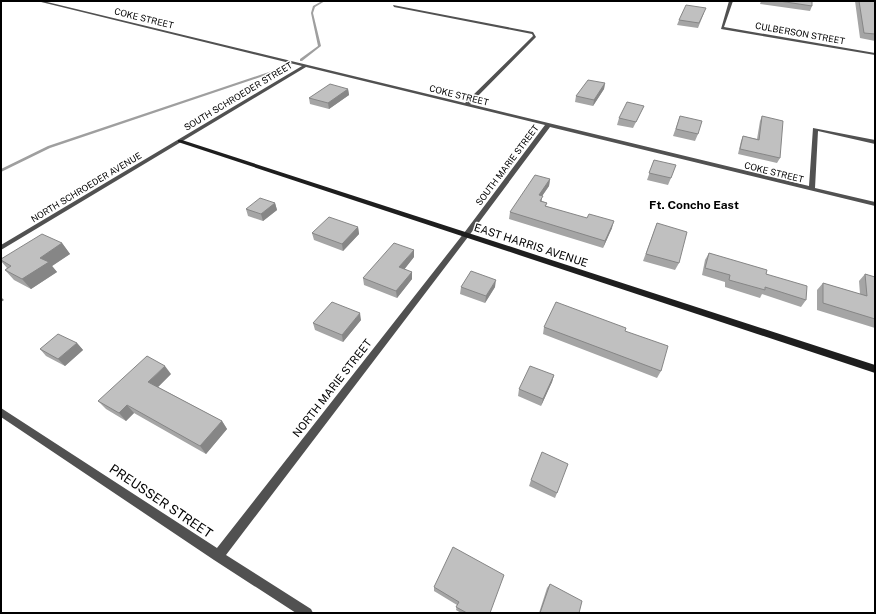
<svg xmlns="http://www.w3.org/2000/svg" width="876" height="614" font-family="'Public Sans',sans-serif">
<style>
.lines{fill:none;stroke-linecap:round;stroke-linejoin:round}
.stream{fill:#9f9f9f;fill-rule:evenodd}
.street{fill:#515151;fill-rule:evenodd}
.secondary{fill:#1e1e1e;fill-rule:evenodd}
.wall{fill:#a5a5a5}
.shaded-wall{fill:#868686}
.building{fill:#c0c0c0;stroke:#868686}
.labels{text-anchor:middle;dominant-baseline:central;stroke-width:3;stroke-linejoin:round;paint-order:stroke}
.far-street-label{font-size:9px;fill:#000;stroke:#fff}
.street-label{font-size:11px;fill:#000;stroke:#fff}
.neighbourhood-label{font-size:12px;font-weight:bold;fill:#000;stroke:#fff}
.near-street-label{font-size:13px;fill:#000;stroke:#fff}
</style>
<rect width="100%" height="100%" fill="#fff"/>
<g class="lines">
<path class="stream" d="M322,1H325L315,7L313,13L321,46L302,61H300V59L318,46L311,13L313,6Z
M284,67L287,68L50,148L1,172V169L48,146Z"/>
<path class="street" d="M37,1H43L465,103L533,36L532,34L394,7L393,5L533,32L536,37L470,104L809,186L813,128L875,140V144L818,131L815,188L875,202V206L550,127L468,237L226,555L311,609L313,613H296L214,560L1,417V408L217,548L464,233L545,125L306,67L1,250V245L302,66Z
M729,1H733L724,27L875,53V55L721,29Z"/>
<path class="secondary" d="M178,140H182L875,365V373L178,142Z"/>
</g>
<path class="wall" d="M761,1H812V6L810,11L760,4Z
M855,1H875V41L860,38Z
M704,13L698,28L677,25L679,20Z
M605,83L604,89L593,106L575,102L576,96Z
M348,89L349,95L329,109L310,104L309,98Z
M644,106L633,128L617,125L619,118Z
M680,116L698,134L695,141L673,136Z
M762,116L780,158L777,163L738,154L741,141L743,136L757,139L760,121Z
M654,160L671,178L668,185L647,180Z
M550,179L549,186L542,196V201L547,203L546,206L612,228L603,248L509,219L510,212Z
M275,203L277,210L263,221L248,216L246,209Z
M657,223L679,263L675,270L643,261Z
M358,227L359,234L343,251L314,240L312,233Z
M62,243L70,254L52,266L57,272L31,289L14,280L5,270L7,268L1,261V259Z
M709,253L766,274L806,300L801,307L762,294L760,298L725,287V282L702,275L705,260Z
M414,257L404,269L412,272V279L397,298L364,285L363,278Z
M865,274L875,277V328L817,310V290L823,283L860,294L859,281Z
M461,287H495L485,303L460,294Z
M361,320L343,342L315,330L313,323Z
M544,327L625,331L661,371L657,378L543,334Z
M77,343L83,350L65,366L46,356L40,349Z
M171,374L158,387L222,421L227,429L206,454L134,413L126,421L106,409L98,401Z
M554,375L552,382L541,406L518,396L519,389Z
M531,480L557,493L555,498L529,486Z
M550,584L579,613H539L547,588Z
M434,587L490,613H461L456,610L457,605L434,591Z"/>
<path class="shaded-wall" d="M605,83L604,89L593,106L594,100Z
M348,89L349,95L329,109L328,103Z
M550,179L549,186L538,202L539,195Z
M275,203L277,210L263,221L261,214Z
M614,221L612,228L603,248L605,241Z
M358,227L359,234L343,251L342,244Z
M62,243L70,254L52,266L57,272L31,289L22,279L40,258Z
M414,250V257L400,275L399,267Z
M412,272V279L397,298L396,291Z
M496,280L495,287L485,303L486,296Z
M1,297L4,300L1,302Z
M360,313L361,320L343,342L342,335Z
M77,343L83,350L65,366L58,359Z
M165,366L171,374L155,390L148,382Z
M554,375L552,382L541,406L543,399Z
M127,405L134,413L126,421L119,413Z
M222,421L227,429L206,454L200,446Z"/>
<path class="building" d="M779,1H812V6Z
M859,1H875V34L864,33Z
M686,5L706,8L699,23L679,20Z
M588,80L605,83L594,100L576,96Z
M330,84L348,89L328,103L309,98Z
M627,102L644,106L636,122L619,118Z
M680,116L702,121L698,134L676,129Z
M762,116L783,121L780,158L740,149L743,136L759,140Z
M654,160L676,165L671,178L649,173Z
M535,175L550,179L539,195L543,196L540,201L547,203L545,206L587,218L589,214L614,221L605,241L510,212Z
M260,198L275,203L261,214L246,209Z
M329,217L358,227L342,244L312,233Z
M657,223L687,232L679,263L646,254Z
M42,234L62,243L40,258L49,262L22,279L5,270L11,266L1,260V259Z
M394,243L414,250L399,267L412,272L396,291L363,278Z
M709,253L767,270L766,274L807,286L806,300L765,287V290L729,280L730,275L705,268Z
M471,271L496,280L486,296L461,287Z
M865,274L875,277V319L823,303V283L867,296Z
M332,302L360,313L342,335L313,323Z
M556,302L626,328L625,331L668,346L661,371L544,327Z
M58,334L77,343L58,359L40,349Z
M147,356L165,366L148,382L222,421L200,446L127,405L119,413L98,401Z
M530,366L554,375L543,399L519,389Z
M542,452L568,464L557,493L531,480Z
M453,547L504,575L490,613H467L456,607L459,602L434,587Z
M550,584L582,601L579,613H540Z"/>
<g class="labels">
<g class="far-street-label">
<text transform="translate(144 18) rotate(14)">COKE STREET</text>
<text transform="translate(800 33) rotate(10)">CULBERSON STREET</text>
<text transform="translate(459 95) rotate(14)">COKE STREET</text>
<text transform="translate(238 96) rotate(-31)">SOUTH SCHROEDER STREET</text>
<text transform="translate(507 165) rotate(-53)">SOUTH MARIE STREET</text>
<text transform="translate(774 172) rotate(14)">COKE STREET</text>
<text transform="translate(86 187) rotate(-31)">NORTH SCHROEDER AVENUE</text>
</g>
<g class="street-label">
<text transform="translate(531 245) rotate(18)">EAST HARRIS AVENUE</text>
<text transform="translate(332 388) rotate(-52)">NORTH MARIE STREET</text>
</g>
<g class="neighbourhood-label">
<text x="694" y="205">Ft. Concho East</text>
</g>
<g class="near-street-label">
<text transform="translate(161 501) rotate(34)">PREUSSER STREET</text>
</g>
</g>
<rect width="876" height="614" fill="none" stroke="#000000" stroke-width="4"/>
</svg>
